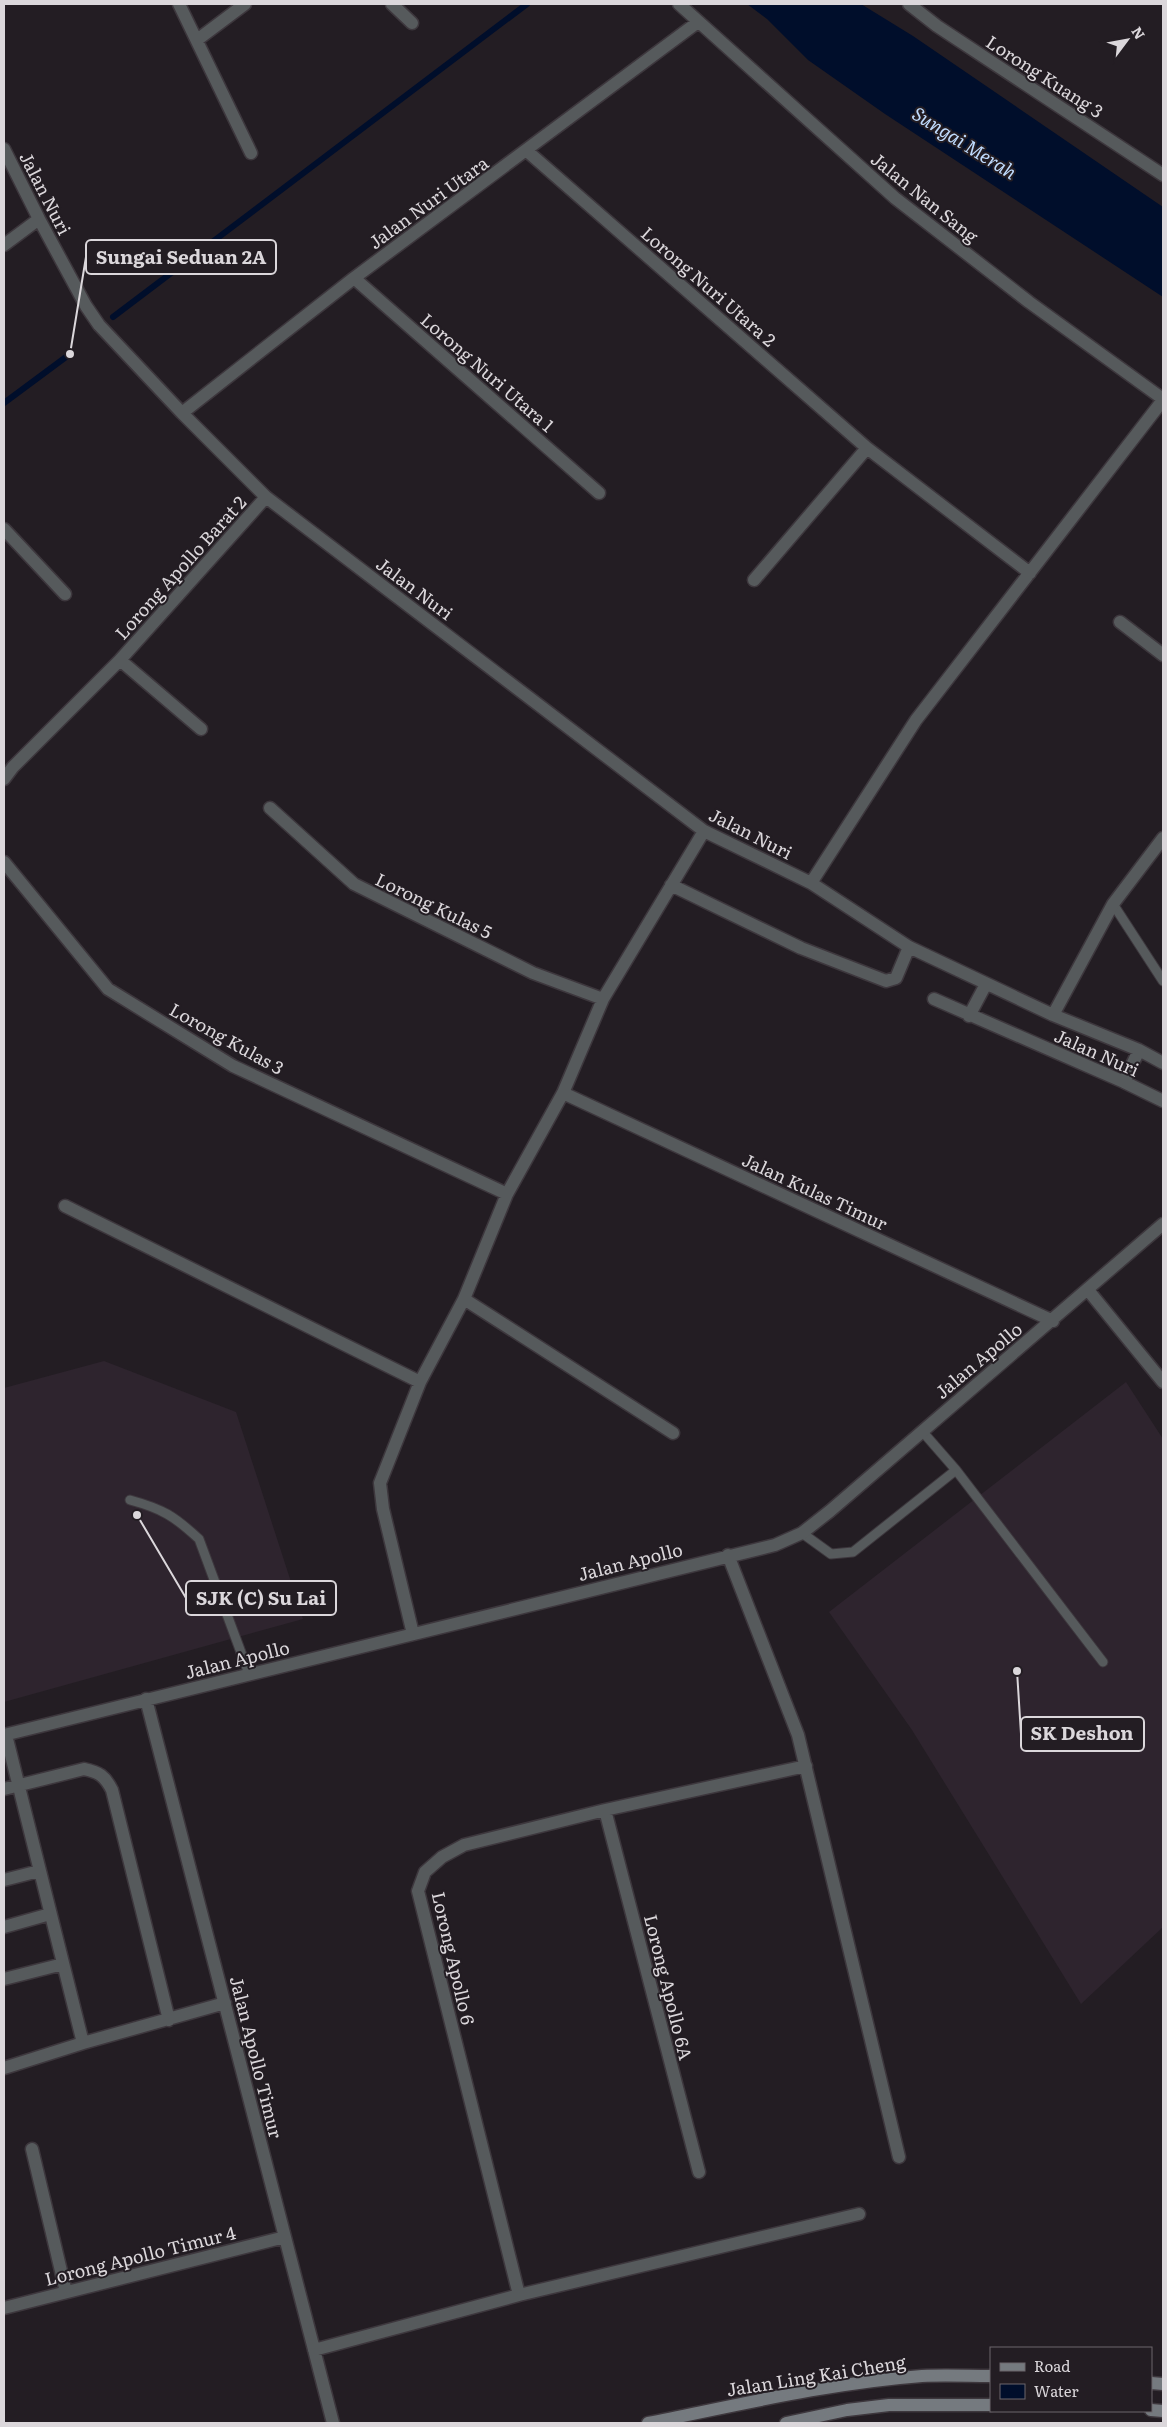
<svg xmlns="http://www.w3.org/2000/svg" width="1167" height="2427" font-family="Literata,serif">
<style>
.built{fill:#2e242e}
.water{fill:#000e2b}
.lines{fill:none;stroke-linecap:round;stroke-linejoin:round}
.stream{stroke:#000e2b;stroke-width:6}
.lane-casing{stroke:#3d373d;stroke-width:11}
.street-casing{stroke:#3d373d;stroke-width:15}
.secondary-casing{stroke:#3d373d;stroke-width:15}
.lane{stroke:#565a5c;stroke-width:9}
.street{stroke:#565a5c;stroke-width:12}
.secondary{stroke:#757a7f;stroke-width:12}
.labels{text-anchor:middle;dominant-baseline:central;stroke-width:4;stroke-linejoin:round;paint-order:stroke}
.street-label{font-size:18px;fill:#dbd7db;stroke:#231d23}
.water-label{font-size:19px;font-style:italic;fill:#bfdafc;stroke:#231d23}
.leader{fill:none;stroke:#dbd7db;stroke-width:2}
.callout-dot{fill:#dbd7db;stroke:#231d23;stroke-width:2}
.callout{fill:#231d23;stroke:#dbd7db;stroke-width:2}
.callout-label{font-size:19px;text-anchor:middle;font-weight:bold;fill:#dbd7db}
</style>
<rect width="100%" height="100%" fill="#231d23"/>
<path class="built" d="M104,1361L236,1412L303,1619L4,1702V1388Z
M1126,1382L1163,1439V1927L1081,2004L912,1730L829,1612Z"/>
<path class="water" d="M747,4H861L913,36L1163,207V297L885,114L808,60L767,19Z"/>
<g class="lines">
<path class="stream" d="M113,317L527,4
M4,403L70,354"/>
<defs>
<path id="lane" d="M1113,904L1163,981
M922,1431L956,1470L1103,1662
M130,1500C163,1509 174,1516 199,1539L249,1674
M802,1533L831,1554L853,1552L956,1470"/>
<path id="street" d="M179,4L251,153
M392,4L412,23
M679,4L895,198L1029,302L1163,399
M909,4L937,26L1163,175
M197,40L245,4
M4,149L39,219L86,306L99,325L182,413L266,497L704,831L811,883L909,947L1053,1015L1139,1050L1163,1063
M527,151L867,448L1030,573
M4,245L39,219
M354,278L599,493
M182,413L354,278L698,22
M4,529L65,594
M754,580L867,448
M1120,622L1163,655
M120,660L201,729
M4,779L13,767L120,660L266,497
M270,808L354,884L533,973L603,999
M4,862L108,989L233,1066L507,1194
M811,883L916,720L1163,400
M671,885L801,948L886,981L896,978L909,947
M934,999L1124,1082L1163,1101
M1053,1015L1113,904L1163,838
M969,1016L986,984
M1124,1082L1139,1050
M563,1093L1053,1321
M65,1206L420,1382
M1088,1290L1163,1382
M464,1299L673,1433
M728,1555L798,1735L899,2157
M413,1634L383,1509L380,1483L420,1382L464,1299L507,1194L563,1093L603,999L704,831
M146,1699L333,2423
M4,1735L775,1545L802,1533L830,1511L1163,1224
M6,1735L83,2043
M4,1789L84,1769C99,1772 105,1776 112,1790L169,2020
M605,1810L699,2172
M4,1880L39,1871
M4,1927L50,1914
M4,1979L63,1964
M4,2068L83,2043L225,2003
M32,2149L66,2292
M519,2295L418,1891L425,1872L442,1857L464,1845L605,1810L806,1766
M4,2308L285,2237
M314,2350L519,2295L859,2214"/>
<path id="secondary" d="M1151,2383L1163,2384
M1151,2410L1163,2411
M648,2423C738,2405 829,2383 922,2376C945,2375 968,2376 991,2376
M786,2423L847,2410L889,2405H991"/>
</defs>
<use href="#lane" class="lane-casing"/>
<use href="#street" class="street-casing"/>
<use href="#secondary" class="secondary-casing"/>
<use href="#lane" class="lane"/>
<use href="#street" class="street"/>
<use href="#secondary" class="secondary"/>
</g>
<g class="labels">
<g class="street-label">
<text transform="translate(1045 76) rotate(33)">Lorong Kuang 3</text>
<text transform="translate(46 193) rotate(63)">Jalan Nuri</text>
<text transform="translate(925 197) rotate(39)">Jalan Nan Sang</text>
<text transform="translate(428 202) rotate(-36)">Jalan Nuri Utara</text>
<text transform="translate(709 286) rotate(41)">Lorong Nuri Utara 2</text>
<text transform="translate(488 372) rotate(41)">Lorong Nuri Utara 1</text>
<text transform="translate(180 567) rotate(-48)">Lorong Apollo Barat 2</text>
<text transform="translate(415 588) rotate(37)">Jalan Nuri</text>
<text transform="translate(751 833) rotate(27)">Jalan Nuri</text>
<text transform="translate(434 905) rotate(26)">Lorong Kulas 5</text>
<text transform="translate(227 1038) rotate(29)">Lorong Kulas 3</text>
<text transform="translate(1097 1052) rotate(24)">Jalan Nuri</text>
<text transform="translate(815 1191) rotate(25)">Jalan Kulas Timur</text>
<text transform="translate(978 1360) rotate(-40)">Jalan Apollo</text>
<text transform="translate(630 1561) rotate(-14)">Jalan Apollo</text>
<text transform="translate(237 1659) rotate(-14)">Jalan Apollo</text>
<text transform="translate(454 1958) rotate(77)">Lorong Apollo 6</text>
<text transform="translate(669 1987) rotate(76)">Lorong Apollo 6A</text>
<text transform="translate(257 2057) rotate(76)">Jalan Apollo Timur</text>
<text transform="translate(140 2255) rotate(-14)">Lorong Apollo Timur 4</text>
<text transform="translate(816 2375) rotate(-9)">Jalan Ling Kai Cheng</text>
</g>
<g class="water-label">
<text transform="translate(965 142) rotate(32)">Sungai Merah</text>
</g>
</g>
<path class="leader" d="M70 354L86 257M137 1515L186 1598M1017 1671L1021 1734"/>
<g class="callout-dot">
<circle cx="70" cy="354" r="5"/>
<circle cx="137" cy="1515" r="5"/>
<circle cx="1017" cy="1671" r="5"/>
</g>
<g class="callout">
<rect x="86" y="240" width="190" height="34" rx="5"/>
<rect x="186" y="1581" width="150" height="34" rx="5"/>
<rect x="1021" y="1717" width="123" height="34" rx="5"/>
</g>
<g class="callout-label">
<text x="181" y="264">Sungai Seduan 2A</text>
<text x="261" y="1605">SJK (C) Su Lai</text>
<text x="1082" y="1740">SK Deshon</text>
</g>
<rect width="1167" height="2427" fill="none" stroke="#dbd7db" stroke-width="10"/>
<rect x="990" y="2347" width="162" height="65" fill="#231d23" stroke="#6d676d"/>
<rect x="1000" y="2363" width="25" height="8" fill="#757a7f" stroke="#6d676d"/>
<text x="1034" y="2372" font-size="15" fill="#dbd7db">Road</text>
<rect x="1000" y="2384" width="25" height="15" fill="#000e2b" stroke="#6d676d"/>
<text x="1034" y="2397" font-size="15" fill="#dbd7db">Water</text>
<g transform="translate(1127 40) rotate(58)" stroke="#231d23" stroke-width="4" paint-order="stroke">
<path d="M0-4L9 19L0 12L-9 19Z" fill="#dbd7db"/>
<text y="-8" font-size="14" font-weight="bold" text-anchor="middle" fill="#dbd7db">N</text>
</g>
</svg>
